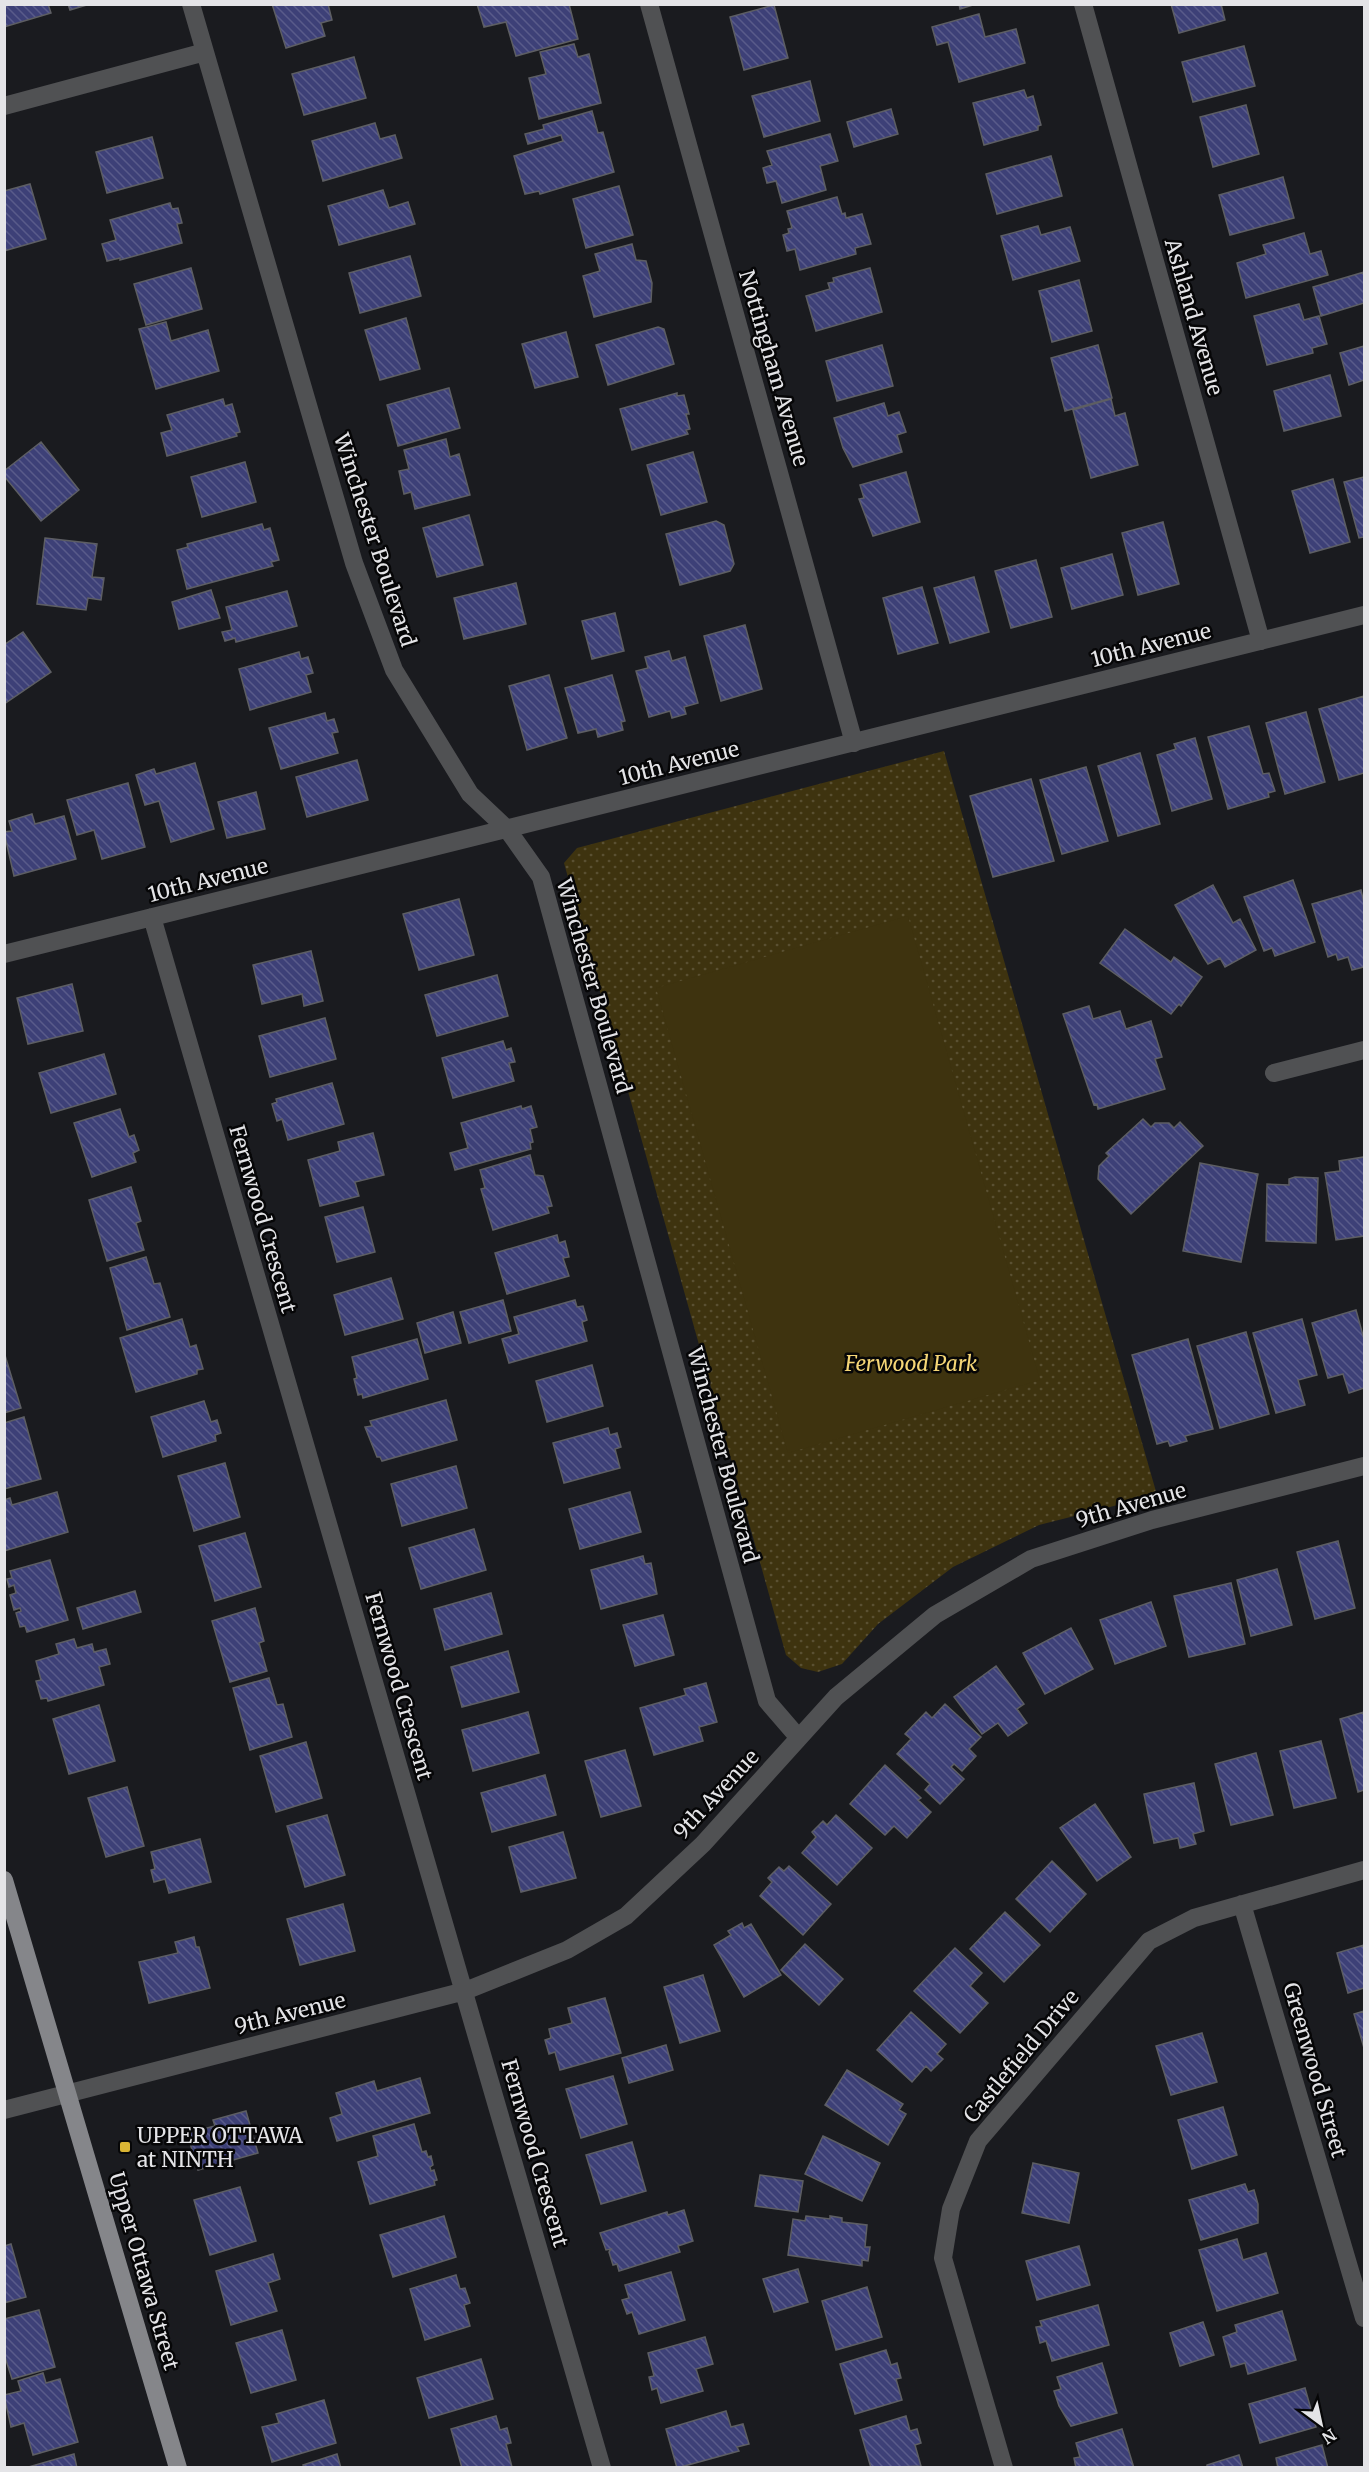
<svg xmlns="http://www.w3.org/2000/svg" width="1369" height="2472" font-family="Merriweather,serif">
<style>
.park{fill:url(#park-dots)}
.garden{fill:#3e330f}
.building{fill:url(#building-back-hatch);stroke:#5d5e63;stroke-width:1.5}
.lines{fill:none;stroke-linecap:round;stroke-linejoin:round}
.minor{stroke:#505153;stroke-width:18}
.major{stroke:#85868a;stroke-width:18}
.poi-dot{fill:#d8b434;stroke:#060607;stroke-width:2}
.labels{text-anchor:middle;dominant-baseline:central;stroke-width:5;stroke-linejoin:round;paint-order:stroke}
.street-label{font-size:21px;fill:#e4e4e7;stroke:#060607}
.park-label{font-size:21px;font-style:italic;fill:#f5d676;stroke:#060607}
.poi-label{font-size:21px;fill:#e4e4e7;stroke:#060607;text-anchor:start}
</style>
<defs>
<pattern id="park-dots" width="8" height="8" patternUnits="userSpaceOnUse" patternTransform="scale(1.5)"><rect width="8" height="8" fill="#3e330f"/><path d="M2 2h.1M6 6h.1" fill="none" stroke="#5a5032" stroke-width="1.8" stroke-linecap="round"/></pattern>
<pattern id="building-back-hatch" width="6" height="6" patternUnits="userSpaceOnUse" patternTransform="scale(1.5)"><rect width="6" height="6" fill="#3d4077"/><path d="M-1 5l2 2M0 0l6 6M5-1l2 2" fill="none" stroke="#595b8a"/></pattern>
</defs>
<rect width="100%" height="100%" fill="#1a1b1f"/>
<path class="park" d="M944,751L1157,1495L1039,1525L953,1567L878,1624L842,1664L818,1672L801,1668L786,1655L564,863L577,848Z"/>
<path class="garden" d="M908,916L1040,1380L788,1453L656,988Z"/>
<path class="building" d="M4,4H48L51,13L4,27Z
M68,4H90L70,10Z
M272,4H328L332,20L321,23L325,36L286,48Z
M477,4H569L578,39L516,56L506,22L484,27Z
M959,4H976L960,9Z
M1171,4H1221L1225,20L1179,33Z
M774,5L788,58L744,70L730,17Z
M979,14L985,37L1016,29L1025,63L959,82L948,42L937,45L932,27Z
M574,44L578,57L589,54L601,103L539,119L529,78L546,74L540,52Z
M1244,46L1255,86L1193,102L1182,62Z
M354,57L366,98L304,115L292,74Z
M810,81L820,121L764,137L752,96Z
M1024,90L1027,98L1033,96L1041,125L1038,126V130L984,145L973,103Z
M1246,105L1259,154L1213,167L1200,117Z
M891,109L898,134L854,147L847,122Z
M592,111L598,133L603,132L614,172L540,194L539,191L525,194L514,156L563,141L561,135L528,144L525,134L544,129L543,125Z
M375,123L380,139L395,135L402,158L323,181L312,141Z
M830,134L838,161L820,166L826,190L782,203L776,181L767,183L763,168L772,165L767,151Z
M152,137L163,178L107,193L96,152Z
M1051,156L1062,196L997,214L986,174Z
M1283,177L1294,218L1230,235L1219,195Z
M30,184L46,239L4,251V191Z
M619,186L633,235L586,248L573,199Z
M383,190L389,208L408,202L415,224L339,245L328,206Z
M837,197L842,214L845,213L846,218L862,214L871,244L855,248L856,254L800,270L795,249L787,251L783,235L789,233L788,229L792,228L787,211Z
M170,203L172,209L178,208L182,223L177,224L182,243L120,260V258L107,261L102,244L116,240L110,220Z
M1038,226L1041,235L1070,227L1080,261L1013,280L1001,236Z
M1304,233L1310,254L1321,251L1328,275L1246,298L1237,263L1266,254L1263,245Z
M632,244L636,260L646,261L652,283L651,302L594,317L583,276L600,271L595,254Z
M410,256L421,296L360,313L349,273Z
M191,268L202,309L146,325L134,284Z
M870,268L882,312L816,331L806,296L830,289L828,283L834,282L833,278Z
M1364,272V303L1321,316L1313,287Z
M1079,280L1092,331L1052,342L1039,291Z
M1299,304L1304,320L1319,316L1327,344L1312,348L1313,353L1267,365L1254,316Z
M406,318L420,369L380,380L365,330Z
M166,322L171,341L208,330L219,371L156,389L139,329Z
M658,327L664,329L674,364L608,385L596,345Z
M566,332L578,377L535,388L522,344Z
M882,345L893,386L837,401L826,361Z
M1098,345L1112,398L1065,411L1051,358Z
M1364,346V380L1349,385L1340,353Z
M1330,375L1341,416L1284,431L1274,391Z
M449,388L460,428L398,446L387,405Z
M677,393V396L684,395L689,414H686L690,429L686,430L688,434L632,450L620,409Z
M223,399L225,406L232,404L240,432L236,433L237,436L167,456L161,433L172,430L167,415Z
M1111,399L1115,416L1125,413L1138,465L1091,478L1073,410Z
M884,403L888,416L899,412L906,432L897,435L902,452L853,467L843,448L834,418Z
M446,439L450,457L459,454L470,495L415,509L411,492L404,494L399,471L409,469L404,450Z
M41,442L79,490L41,521L4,476V471Z
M693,452L707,502L661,515L647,465Z
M245,462L256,502L202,517L191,477Z
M906,472L920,522L873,536L859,499L864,498L860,485Z
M1364,477V537L1359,538L1344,482Z
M1333,479L1350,542L1310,553L1292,491Z
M469,515L483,565L437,577L423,528Z
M716,521L724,525L734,564L730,571L680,585L666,534Z
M1163,522L1179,584L1138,595L1122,533Z
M262,524L264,530L270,528L279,560L271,562L273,566L187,589L177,550L188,547L187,544Z
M45,538L97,544L92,577L104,578L101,600L88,598L86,610L37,604Z
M1112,554L1123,595L1072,609L1061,568Z
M1036,560L1052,617L1011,628L995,571Z
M974,577L989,632L950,643L934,588Z
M516,583L526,624L464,639L454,598Z
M922,587L938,643L898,654L883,598Z
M211,590L220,618L179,629L172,602Z
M287,591L297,626L236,642L235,638L225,641L222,632L232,630L226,607Z
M615,613L624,651L592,659L582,621Z
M745,625L762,689L721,701L704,636Z
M23,632L51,672L4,704V645Z
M669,651L672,661L685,657L698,703L684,707L686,714L672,718L670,711L649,717L636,671L648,668L645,657Z
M299,652L301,659L308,657L313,673L306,675L311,692L250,710L239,669Z
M549,675L567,738L527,750L509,686Z
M612,675L625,721L621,722L623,730L598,737L596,729L578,733L565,688Z
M1364,696V773L1339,780L1319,709Z
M1306,712L1325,782L1285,794L1266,723Z
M325,713L327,721L334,719L338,732L332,733L338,753L281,769L269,728Z
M1249,726L1263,774L1269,773L1275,791L1268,793L1269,797L1228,809L1208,737Z
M1195,738L1212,799L1172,811L1157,755L1176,749L1174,744Z
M1140,753L1160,824L1118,836L1098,766Z
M357,760L368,800L307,817L296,777Z
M195,763L214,829L171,842L159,801L145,805L136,775L154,769L156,774Z
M1086,767L1108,841L1062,854L1040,780Z
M1031,779L1054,861L993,877L970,796Z
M128,783L145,847L102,859L94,830L77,835L67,800Z
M256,792L265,829L227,838L218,802Z
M32,814L35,824L64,816L76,859L14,876L4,832L12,831L9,821Z
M1293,880L1315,942L1275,956L1272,948L1264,951L1244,897Z
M1213,885L1233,923L1240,919L1256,950L1225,967L1220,958L1208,964L1204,958L1175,905Z
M1361,890L1364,903V967L1352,970L1348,957L1338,960L1336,954L1328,957L1312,904Z
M459,899L474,955L419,970L403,914Z
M1125,929L1171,962L1174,957L1202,977L1181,1006L1179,1004L1171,1014L1100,963Z
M311,951L323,1001L304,1006L302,994L262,1004L253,965Z
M497,975L508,1016L437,1036L425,995Z
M72,984L83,1031L28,1044L17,998Z
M1089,1006L1093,1019L1120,1011L1126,1029L1151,1021L1162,1057L1155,1059L1165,1089L1098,1109L1097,1104L1094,1105L1063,1014Z
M325,1018L336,1059L270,1077L259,1036Z
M503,1041L506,1050L511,1048L515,1062L509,1063L514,1081L453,1098L442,1058Z
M104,1054L116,1094L51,1113L39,1073Z
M332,1083L344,1124L288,1140L282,1119L277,1121L272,1104L277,1102L276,1099Z
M521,1106L522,1109L531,1106L537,1127L530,1129L533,1142L530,1143L531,1149L455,1170L450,1153L468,1148L461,1123Z
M120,1109L129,1137L134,1135L139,1150L133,1153L136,1162L92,1177L74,1123Z
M1143,1119L1151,1127L1155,1123H1169L1174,1128L1180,1122L1203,1146L1131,1214L1098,1179L1099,1166L1109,1156L1106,1153Z
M373,1133L384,1175L355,1182L359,1196L320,1206L308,1160L340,1151L338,1142Z
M530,1155L535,1175L543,1176L552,1206L547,1207L549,1213L493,1230L481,1189L485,1188L480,1170Z
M1364,1157V1236L1336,1240L1325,1173L1340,1171L1339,1161Z
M1200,1163L1258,1174L1241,1262L1183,1251Z
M1295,1177L1318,1178L1316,1243L1266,1241L1267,1184L1289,1185V1179Z
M131,1187L141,1221L136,1223L144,1250L107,1261L89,1200Z
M363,1207L375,1252L337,1262L325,1217Z
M557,1235L559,1243L565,1241L569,1257L563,1258L569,1276L507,1294L495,1253Z
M146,1257L154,1284L160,1283L170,1317L127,1330L110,1268Z
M391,1278L403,1319L345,1335L334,1295Z
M503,1300L511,1331L469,1343L460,1312Z
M575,1300L577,1307L583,1306L587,1320L582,1322L587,1341L509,1363L502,1339L519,1334L514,1317Z
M1356,1310L1364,1339V1388L1349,1393L1343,1374L1328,1378L1312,1323Z
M453,1312L461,1343L425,1353L417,1323Z
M182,1319L190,1347L196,1345L203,1369L197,1370V1374L136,1392L120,1338Z
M1302,1319L1317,1375L1298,1380L1305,1405L1276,1413L1253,1333Z
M1246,1332L1269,1414L1220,1428L1197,1346Z
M417,1339L428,1379L363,1398L362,1394L358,1395L354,1379L357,1378L352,1357Z
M1188,1339L1213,1429L1185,1436L1187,1441L1170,1446L1168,1441L1157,1444L1132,1355Z
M4,1352L21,1408L4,1413Z
M592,1365L603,1406L547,1422L536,1381Z
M446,1400L457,1440L382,1461L380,1457H377L365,1427L372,1426L370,1421Z
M204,1401L211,1422L217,1420L221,1433L215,1435L216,1441L163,1457L151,1417Z
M24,1417L41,1479L4,1489V1423Z
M608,1428L610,1435L617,1433L621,1447L615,1449L620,1468L564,1483L553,1443Z
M225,1463L240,1517L194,1531L178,1476Z
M456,1466L467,1508L402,1526L391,1484Z
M57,1492L68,1532L4,1551V1500L10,1498L12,1505Z
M630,1492L641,1532L580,1549L569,1509Z
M474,1529L486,1570L421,1589L409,1548Z
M245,1533L261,1587L215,1601L199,1546Z
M1338,1541L1355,1608L1315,1619L1297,1552Z
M643,1556L645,1564L651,1563L657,1594L601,1609L591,1570Z
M50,1560L68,1620L27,1632L25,1626L20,1627L16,1613L21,1611L20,1608L14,1610L10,1595L16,1593L14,1585L9,1587L7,1579L12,1578L10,1571Z
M1277,1569L1292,1625L1251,1636L1237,1580Z
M1231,1583L1245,1644L1189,1657L1174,1596Z
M135,1591L141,1612L83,1629L77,1608Z
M491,1593L502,1634L445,1650L434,1609Z
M1151,1602L1166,1646L1115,1664L1100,1620Z
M255,1608L264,1641L259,1643L267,1671L230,1682L212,1621Z
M663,1615L674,1655L635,1666L623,1625Z
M1071,1628L1093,1669L1045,1694L1023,1653Z
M74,1639L77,1648L92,1644L94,1652L106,1649L110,1664L99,1667L104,1685L48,1701L47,1698L41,1699L36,1681L41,1680L36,1661L59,1654L56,1644Z
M508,1651L519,1692L462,1707L451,1667Z
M996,1666L1024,1704L1017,1709L1027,1723L1008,1736L998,1723L982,1734L954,1697Z
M269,1678L277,1705L283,1704L292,1737L250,1750L233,1688Z
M706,1683L717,1722L699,1727L703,1741L654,1755L640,1708L686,1695L684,1689Z
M945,1704L981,1737L969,1749L976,1756L962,1771L954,1764L951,1767L964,1779L940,1804L925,1790L930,1784L897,1754L911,1739L905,1734L926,1712L932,1718Z
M99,1705L115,1761L69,1774L53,1719Z
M528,1712L539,1753L473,1771L462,1730Z
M1364,1712V1790L1358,1792L1340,1719Z
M1321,1741L1336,1798L1294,1808L1280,1751Z
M306,1742L322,1798L276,1812L260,1756Z
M625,1750L641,1806L601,1817L585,1761Z
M1256,1753L1273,1815L1231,1825L1215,1764Z
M885,1765L921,1798L918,1800L931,1812L907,1838L894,1826L885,1835L850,1804Z
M545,1775L556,1815L492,1832L481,1793Z
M1194,1783L1204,1831L1193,1834L1196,1844L1180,1848L1178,1838L1154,1843L1144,1794Z
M127,1787L144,1846L106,1857L88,1798Z
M1095,1804L1131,1857L1097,1881L1060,1828Z
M327,1815L345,1875L305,1887L287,1826Z
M836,1815L872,1848L837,1885L802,1853L816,1837L812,1832L823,1821L827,1825Z
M563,1832L576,1878L521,1892L509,1847Z
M200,1839L211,1882L169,1893L165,1879L154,1882L151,1870L155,1869L151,1852Z
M1052,1861L1086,1894L1050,1932L1016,1899Z
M789,1866L831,1904L803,1935L760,1896L772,1882L768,1878L779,1867L784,1871Z
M343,1904L355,1951L300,1965L287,1919Z
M1005,1912L1040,1945L1004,1982L970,1949Z
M742,1923L744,1928L751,1924L781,1975L744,1997L714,1945L731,1935L728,1931Z
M194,1937L196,1947H199L210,1988L149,2003L139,1962L178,1953L175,1942Z
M805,1944L843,1979L819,2005L781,1970Z
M1364,1945V1988L1348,1993L1337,1953Z
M955,1948L982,1973L970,1986L988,2003L960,2033L914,1991Z
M703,1975L720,2031L680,2043L664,1987Z
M605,1998L621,2053L560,2070L555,2052L549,2054L545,2040L551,2038L549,2029L572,2023L568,2008Z
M1364,2011V2048L1354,2014Z
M911,2012L946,2044L937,2054L943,2059L931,2071L926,2066L912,2082L877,2050Z
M1202,2033L1217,2082L1171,2095L1156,2046Z
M666,2045L673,2070L629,2083L622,2058Z
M847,2070L903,2104L899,2110L906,2114L888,2145L825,2105Z
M613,2076L627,2124L581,2138L566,2089Z
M420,2078L430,2113L337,2141L330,2118L342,2114L336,2093L374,2081L377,2091Z
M1223,2107L1237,2155L1192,2169L1178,2120Z
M246,2111L258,2153L198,2170L187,2133L215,2126L213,2120Z
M414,2124L422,2152L426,2151L428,2157L431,2156L433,2165L430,2167L431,2171L434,2170L437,2180L434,2181L435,2185L370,2204L358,2162L378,2156L373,2136Z
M823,2136L880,2163L862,2201L805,2174Z
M632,2142L646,2191L601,2204L586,2155Z
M1033,2163L1079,2173L1069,2223L1022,2213Z
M760,2175L803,2181L798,2212L755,2206Z
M1245,2184L1248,2192L1254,2190L1258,2204V2223L1201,2240L1189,2200Z
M240,2187L256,2241L210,2255L194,2200Z
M684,2210L693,2241L678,2246L680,2252L619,2271L617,2264L613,2265L609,2252L611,2249L606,2250L600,2233L667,2212L668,2215Z
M444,2216L456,2257L393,2277L380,2235Z
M806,2216L830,2219V2216L842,2218V2222L867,2225L865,2247H870L868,2261L862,2260V2266L788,2255L793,2219L805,2221Z
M1237,2239L1243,2260L1266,2253L1278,2293L1217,2311L1199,2250Z
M11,2244L26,2297L4,2303V2246Z
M1079,2246L1090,2285L1037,2300L1026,2261Z
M273,2254L280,2279L268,2283L277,2311L231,2325L216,2271Z
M798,2269L808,2302L774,2312L763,2279Z
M671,2272L685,2320L639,2334L632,2312L627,2314L622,2300L629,2298L625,2285Z
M456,2275L460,2289L465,2288L470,2303L464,2305L470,2326L425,2340L410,2289Z
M867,2287L882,2337L836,2350L822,2301Z
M1098,2305L1109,2345L1052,2361L1046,2341L1040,2343L1036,2327L1042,2326L1040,2321Z
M39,2310L55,2367L12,2379L4,2354V2319Z
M1282,2311L1296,2360L1248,2374L1245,2363L1231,2367L1223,2337L1237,2332L1235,2325Z
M1203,2322L1214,2355L1180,2366L1170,2333Z
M282,2330L296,2380L251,2393L236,2343Z
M705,2337L713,2364L696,2369L703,2391L661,2403L657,2388L652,2390L649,2377L654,2376L648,2353Z
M886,2350L891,2365L897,2363L901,2378L896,2379L902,2400L855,2414L840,2364Z
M481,2359L493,2399L429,2418L417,2378Z
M1102,2363L1117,2413L1071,2426L1059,2406L1054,2391L1061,2389L1057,2377Z
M43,2373L46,2383L60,2379L78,2442L33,2455L24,2423L11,2427L4,2395L21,2391L18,2381Z
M1305,2388L1316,2427L1260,2443L1249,2404Z
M324,2400L336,2443L272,2462L262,2427L279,2423L276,2414Z
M726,2411L731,2427L743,2424L749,2444L737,2447L739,2451L677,2468L666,2429Z
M496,2416L500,2430L507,2428L511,2443L506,2444L512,2467L462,2468L451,2429Z
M906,2416L910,2431L917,2429L921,2443L915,2445L921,2466L871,2468L860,2430Z
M1122,2429L1134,2468H1076L1074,2458L1080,2457L1076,2443Z
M1322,2445L1328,2468H1278L1276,2458Z
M74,2454L77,2468H29L28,2467Z
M337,2454L341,2468H304L303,2465Z
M1239,2455L1243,2468H1207V2465Z"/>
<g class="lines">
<path class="minor" d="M191,4L354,563L394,670L470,794L507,829L541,877L767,1701L798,1737
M649,4L854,743
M1083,4L1261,641
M4,106L205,52
M152,917L602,2468
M4,954L1364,615
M1274,1073L1364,1050
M1242,1904L1364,2318
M4,2110L465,1991L567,1950L626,1916L703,1844L836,1697L935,1615L1031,1559L1152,1520L1364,1466
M1004,2468L943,2258L951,2209L978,2141L1149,1941L1194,1918L1364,1870"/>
<path class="major" d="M4,1880L178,2468"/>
</g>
<rect class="poi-dot" x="119" y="2141" width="12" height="12" rx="3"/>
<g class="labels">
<g class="street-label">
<text transform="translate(1194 317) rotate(74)">Ashland Avenue</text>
<text transform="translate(774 368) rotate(74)">Nottingham Avenue</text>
<text transform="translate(375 540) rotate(72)">Winchester Boulevard</text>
<text transform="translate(1151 645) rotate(-14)">10th Avenue</text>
<text transform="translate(679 763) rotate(-14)">10th Avenue</text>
<text transform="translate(208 880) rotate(-14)">10th Avenue</text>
<text transform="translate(594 986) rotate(74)">Winchester Boulevard</text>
<text transform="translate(263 1219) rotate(74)">Fernwood Crescent</text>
<text transform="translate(723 1455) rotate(75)">Winchester Boulevard</text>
<text transform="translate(1131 1505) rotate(-16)">9th Avenue</text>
<text transform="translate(399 1686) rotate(74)">Fernwood Crescent</text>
<text transform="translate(716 1794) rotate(-47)">9th Avenue</text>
<text transform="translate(290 2013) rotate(-14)">9th Avenue</text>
<text transform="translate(1021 2056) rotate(-50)">Castlefield Drive</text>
<text transform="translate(1315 2070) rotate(74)">Greenwood Street</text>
<text transform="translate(535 2153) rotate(74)">Fernwood Crescent</text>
<text transform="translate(144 2271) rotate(74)">Upper Ottawa Street</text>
</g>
<g class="park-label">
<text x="911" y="1363">Ferwood Park</text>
</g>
<g class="poi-label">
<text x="137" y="2135">UPPER OTTAWA<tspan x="137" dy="24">at NINTH</tspan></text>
</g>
</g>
<rect width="1369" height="2472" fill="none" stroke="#e4e4e7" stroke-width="12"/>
<g transform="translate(1321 2424) rotate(147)" stroke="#060607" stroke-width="4.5" paint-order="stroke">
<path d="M0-4.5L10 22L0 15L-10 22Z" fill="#e4e4e7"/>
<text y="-9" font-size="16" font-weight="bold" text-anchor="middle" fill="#e4e4e7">N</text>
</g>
</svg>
